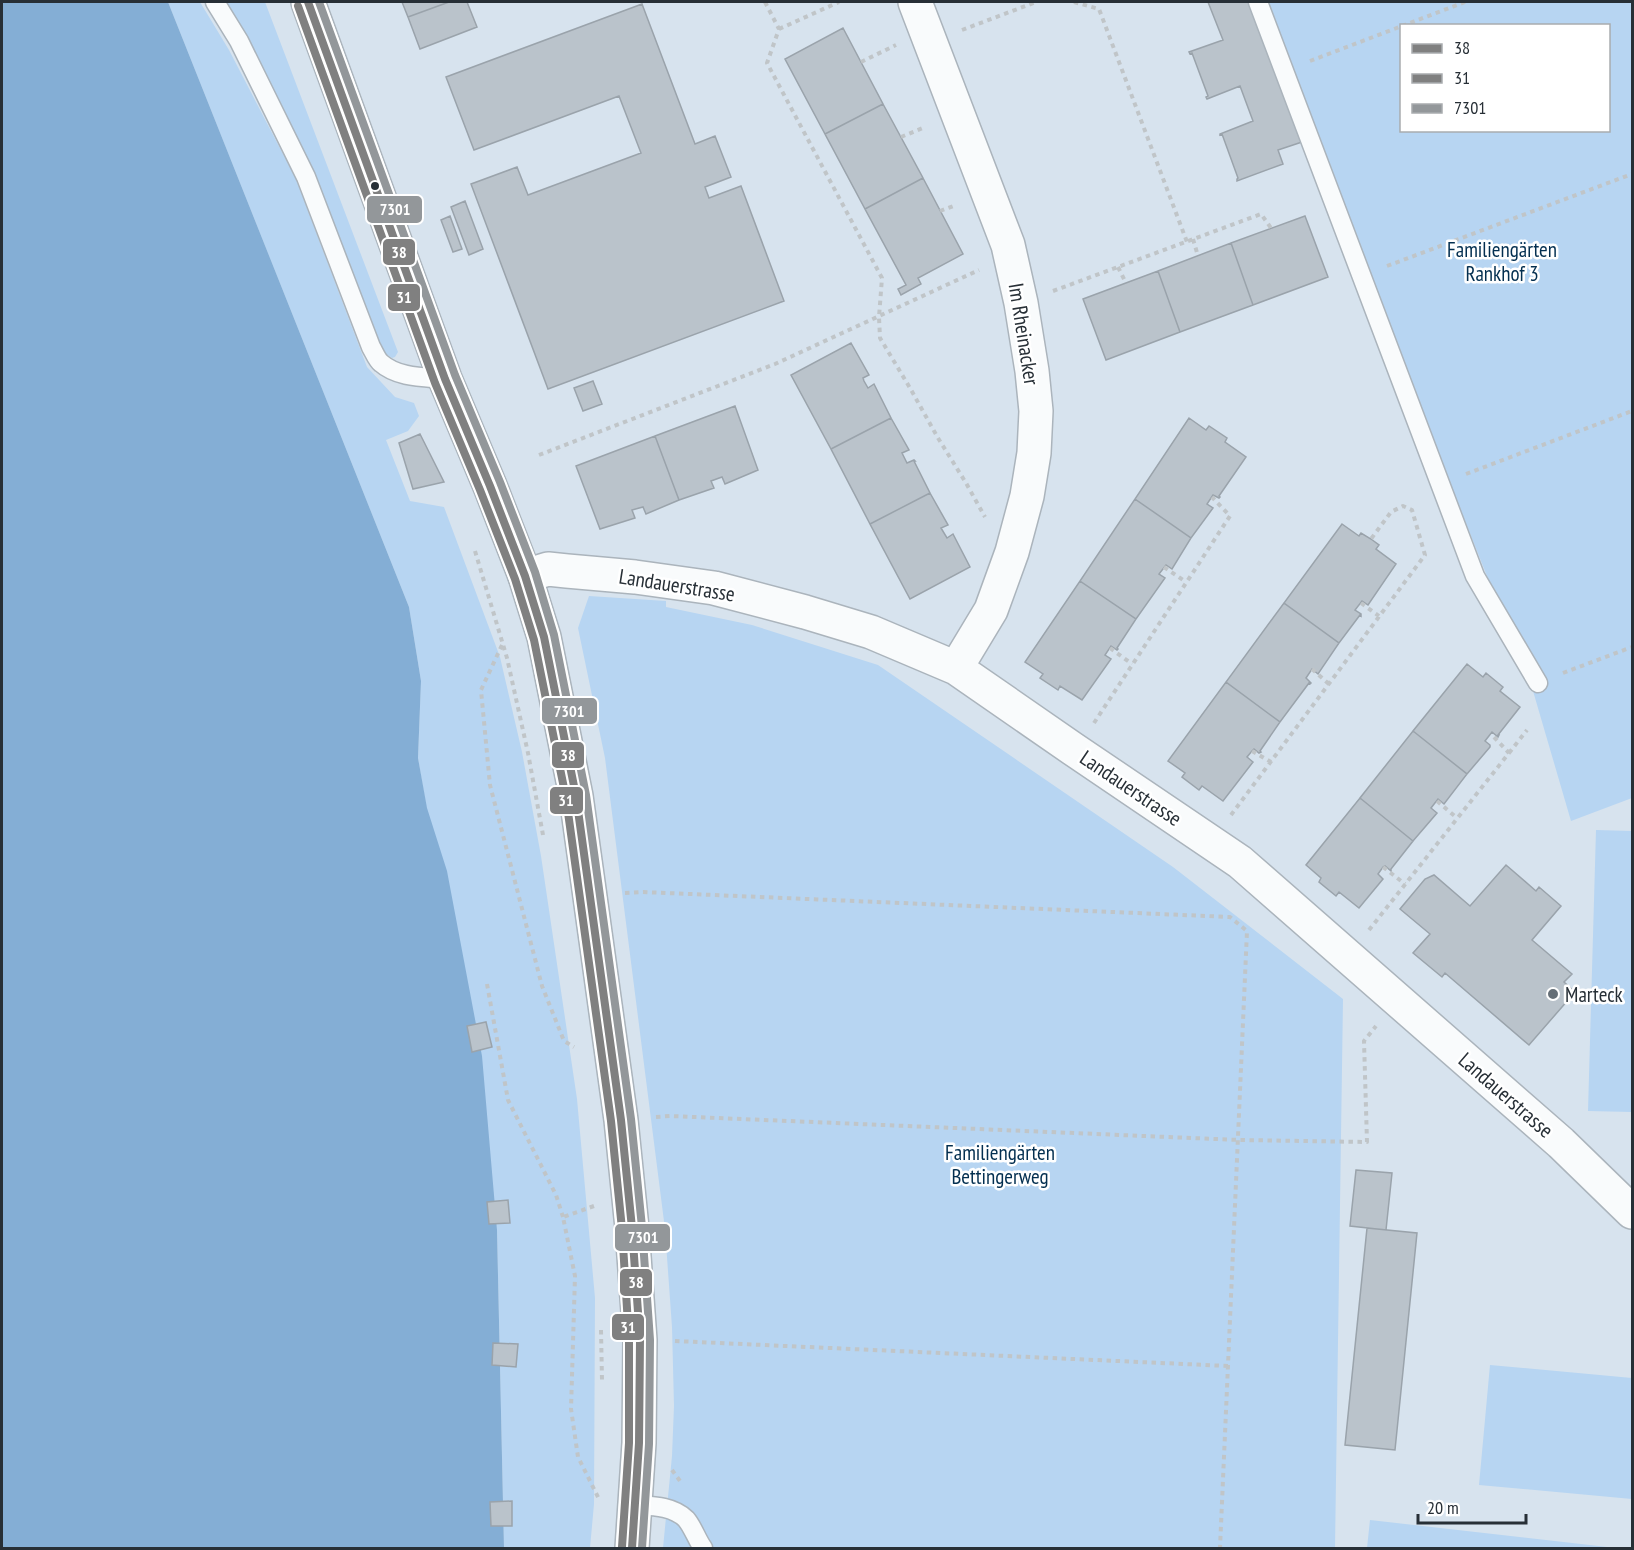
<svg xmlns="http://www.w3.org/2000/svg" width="1634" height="1550" font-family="'PT Sans Narrow',sans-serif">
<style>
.green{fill:#b7d5f2;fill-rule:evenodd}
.water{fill:#84aed5}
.building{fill:#bac3cb;stroke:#9aa3ab;stroke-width:1.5}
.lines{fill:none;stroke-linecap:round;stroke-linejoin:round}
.service-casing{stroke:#abb4bc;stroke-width:21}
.minor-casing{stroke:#abb4bc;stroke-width:36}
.secondary-casing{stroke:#abb4bc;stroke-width:36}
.path{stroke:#c0c5c8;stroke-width:4;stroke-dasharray:4.5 4.5;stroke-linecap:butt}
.service{stroke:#f9fbfc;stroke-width:18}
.minor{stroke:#f9fbfc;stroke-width:33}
.secondary{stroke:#f9fbfc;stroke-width:33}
.bus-1-casing{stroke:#fff;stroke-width:12}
.bus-2-casing{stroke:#fff;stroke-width:12}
.bus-3-casing{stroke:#fff;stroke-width:12}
.bus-1{stroke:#808080;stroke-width:8}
.bus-2{stroke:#808080;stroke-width:8}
.bus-3{stroke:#93979a;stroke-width:8}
.bus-dot{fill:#272f36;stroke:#fff;stroke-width:2}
.poi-dot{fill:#656e76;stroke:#fff;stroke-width:2}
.labels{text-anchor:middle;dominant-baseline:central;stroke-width:5;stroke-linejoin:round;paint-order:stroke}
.park-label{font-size:21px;fill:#032f50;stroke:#fff}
.street-label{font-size:21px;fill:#272f36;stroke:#fff}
.poi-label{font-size:21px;fill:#272f36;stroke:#fff;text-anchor:start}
.line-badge{stroke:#fff;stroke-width:2}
.badge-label{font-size:16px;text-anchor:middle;font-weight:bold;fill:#fff}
</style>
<rect width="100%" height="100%" fill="#d7e3ee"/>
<path class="green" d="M168,2H200L229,50L296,179L367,367L395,397L414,403L419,416L408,431L386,440L410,501L444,507L500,657L522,752L541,856L577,1099L595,1298L594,1504L590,1548H504L497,1230L418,758L421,681L409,607Z
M225,2H265L398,352L395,357L392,358L383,352L312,168L247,38Z
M1263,2H1632V798L1571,821L1533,691L1315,146ZM1402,26H1608V130H1402Z
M589,596L666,601V607L752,625L878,665L1173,867L1343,999L1335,1548H663L672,1456L674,1406L672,1327L665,1229L605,758L578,628Z
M1596,830L1632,831V1112L1588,1111Z
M1490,1365L1632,1378V1499L1479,1485Z
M1370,1520L1616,1548H1367Z"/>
<path class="water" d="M2,2H168L409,607L421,681L418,758L427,808L447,871L482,1056L497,1230L504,1548H2Z"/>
<path class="building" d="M402,2H449L408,17Z
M449,2H467L477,27L420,49L408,17Z
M1208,2H1249L1302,142L1278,150L1283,164L1237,181V179L1238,178L1222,134L1220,135V134L1253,121L1240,86L1207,99L1206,97L1208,96L1192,53L1190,54L1189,52L1223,40Z
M642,4L695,144L715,136L731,177L705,187L709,198L741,186L784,301L548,389L471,184L517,167L528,195L641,153L619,96L474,150L446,77Z
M843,28L883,104L825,134L785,59Z
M883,104L923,178L865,209L825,134Z
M923,178L963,254L918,278L921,284L901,295L898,289L906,285L865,209Z
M465,201L483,249L469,255L451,207Z
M450,216L462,249L453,252L441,220Z
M1305,216L1328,277L1253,305L1231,243Z
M1231,243L1253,305L1180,332L1158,271Z
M1158,271L1180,332L1106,360L1083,299Z
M851,343L869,375L863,378L864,381L868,388L874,384L891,418L831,449L791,375Z
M593,381L602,404L583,411L574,388Z
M735,406L758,470L725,484L722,477L711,481L714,488L679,500L655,436Z
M891,418L909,450L902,453L907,463L914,460L915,461H914L930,493L870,524L831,449Z
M1189,418L1206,430L1209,426L1227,438L1225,442L1246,457L1219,496L1220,497L1219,498L1213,495L1207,504L1213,508L1191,538L1135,499Z
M420,434L444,482L413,489L399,443Z
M655,436L679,500L646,514L643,507L632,510L635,518L600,529L576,466Z
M930,493L948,525L941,528L947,538L953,534L970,567L910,599L870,524Z
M1135,499L1191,538L1172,569L1166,565L1159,574L1165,578L1136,619L1080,581Z
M1342,524L1359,536L1361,533L1371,539L1379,545L1376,549L1396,564L1368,605L1362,601L1355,610L1361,614V616L1360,615L1339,643L1284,603Z
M1080,581L1136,619L1117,648L1118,649L1117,650L1111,646L1105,655L1111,659L1082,700L1060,686L1058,690L1040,678L1043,674L1025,662Z
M1284,603L1339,643L1318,674L1312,669L1306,678L1311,683L1310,684L1309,683L1280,722L1226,682Z
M1467,664L1483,677L1486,673L1503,687L1500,691L1520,707L1498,735H1499L1498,737L1492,732L1485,741L1490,745V747L1467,774L1413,731Z
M1226,682L1280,722L1260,751L1261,752L1259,753L1254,749L1252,751L1247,757L1253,762L1223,801L1202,786L1199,790L1182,777L1185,773L1168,761Z
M1413,731L1467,774L1444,804L1438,799L1431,808L1437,813L1413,841L1360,798Z
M1360,798L1413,841L1391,869V871L1385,866L1383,867L1378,874L1383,879L1359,908L1339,892L1336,896L1319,882L1321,878L1306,865Z
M1506,865L1536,891L1539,887L1561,906L1532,940L1572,974L1564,982L1575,992L1529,1045L1445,973L1442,977L1413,953L1430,934L1400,909L1425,879L1434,875L1470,906Z
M486,1022L492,1047L472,1052L467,1026Z
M1356,1170L1392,1173L1386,1230L1350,1226Z
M508,1200L510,1223L489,1224L487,1202Z
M1367,1228L1417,1233L1395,1450L1345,1445Z
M493,1343L518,1344L516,1367L492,1365Z
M512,1501V1526H491L490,1502Z"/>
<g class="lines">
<defs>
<path id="service" d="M215,2L239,41L306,177L371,347C374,352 377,360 381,363C398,378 424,377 445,379
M1258,2L1475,576L1538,683
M636,1505C653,1506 673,1506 686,1519C693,1527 697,1540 703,1548"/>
<path id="minor" d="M915,2L1008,245L1021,303L1032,371L1036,411L1034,453L1027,496L1012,552L991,610L956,668
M525,576L548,569L567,571L635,577L714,588L805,612L871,632L956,668L1073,749L1240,862L1561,1143L1632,1212"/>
<path id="secondary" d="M308,2L445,379L490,486L525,576L544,637L576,796L621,1120L632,1228L640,1340L639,1443L632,1548"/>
</defs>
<use href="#service" class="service-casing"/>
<use href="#minor" class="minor-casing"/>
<use href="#secondary" class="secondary-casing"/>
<path class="path" d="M765,2L779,29L767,63L882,278L879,317L880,338L910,388L938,438L966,483L985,517
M1074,2L1099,9L1187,242
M1402,26L1465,2
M779,29L839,2
M962,30L1036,2
M1310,61L1402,26
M861,62L896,45
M901,137L925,127
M940,211L956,205
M1193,239L1198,256
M1387,266L1632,174
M1118,267L1126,283
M1053,291L1261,214L1271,228
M539,455L775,364L979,270
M1466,474L1632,411
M475,551L507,658L528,753L543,835
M1164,567L1186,582
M1361,603L1379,616
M502,645L481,690L490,785L542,986L564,1041L574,1047
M1110,648L1132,664
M1312,669L1329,684
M1563,673L1632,647
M1094,723L1230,516L1212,497
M1252,751L1271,762
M1509,753L1527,730
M1437,801L1457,818
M1231,815L1425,555L1412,510L1403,506L1391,512L1371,539
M1383,867L1405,884
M625,893L643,892L1230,917L1247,931L1220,1548
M1369,930L1509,753L1491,734
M487,984L508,1100L556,1195L563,1217
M656,1117L670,1116L1239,1140L1367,1142L1364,1041L1376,1026
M594,1206L563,1217L575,1276L571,1409L578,1457L599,1499
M601,1330L602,1380
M675,1341L1228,1366
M672,1470L680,1481L679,1484"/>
<use href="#service" class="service"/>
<use href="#minor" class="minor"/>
<use href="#secondary" class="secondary"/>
<defs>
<path id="bus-1" d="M308,2L445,379L490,486L525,576L544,637L576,796L621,1120L632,1228L640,1340L639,1443L632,1548"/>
<path id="bus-2" d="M298,6L435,383L480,490L515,579L534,640L566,798L611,1121L622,1229L629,1340V1443L622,1547"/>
<path id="bus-3" d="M319,2L455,375L500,482L535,572L554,635L586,795L631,1119L642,1227L650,1340L649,1444L642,1548"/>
</defs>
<use href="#bus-1" class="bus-1-casing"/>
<use href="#bus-2" class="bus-2-casing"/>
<use href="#bus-3" class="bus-3-casing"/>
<use href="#bus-1" class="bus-1"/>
<use href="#bus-2" class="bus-2"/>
<use href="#bus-3" class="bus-3"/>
</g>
<circle class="bus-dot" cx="375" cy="186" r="5"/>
<circle class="poi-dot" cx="1553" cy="994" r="6"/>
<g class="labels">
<g class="park-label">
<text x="1502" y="249">Familiengärten<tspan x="1502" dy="24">Rankhof 3</tspan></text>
<text x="1000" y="1152">Familiengärten<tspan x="1000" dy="24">Bettingerweg</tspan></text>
</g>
<g class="street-label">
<text transform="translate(1024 334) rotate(81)">Im Rheinacker</text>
<text transform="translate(677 585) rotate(9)">Landauerstrasse</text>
<text transform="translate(1131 788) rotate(34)">Landauerstrasse</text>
<text transform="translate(1506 1095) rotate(41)">Landauerstrasse</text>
</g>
<g class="poi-label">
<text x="1565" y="994">Marteck</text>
</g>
</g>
<g class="line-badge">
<rect x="366" y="195" width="57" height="29" rx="6" fill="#93979a"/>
<rect x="382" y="238" width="34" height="28" rx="6" fill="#808080"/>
<rect x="387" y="283" width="34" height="29" rx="6" fill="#808080"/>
<rect x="541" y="697" width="57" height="28" rx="6" fill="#93979a"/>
<rect x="551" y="741" width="34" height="28" rx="6" fill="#808080"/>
<rect x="549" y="786" width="35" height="29" rx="6" fill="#808080"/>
<rect x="614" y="1223" width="57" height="29" rx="6" fill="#93979a"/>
<rect x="619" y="1268" width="34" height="29" rx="6" fill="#808080"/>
<rect x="611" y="1313" width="34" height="28" rx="6" fill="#808080"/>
</g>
<g class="badge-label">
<text x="395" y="215">7301</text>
<text x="399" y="258">38</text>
<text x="404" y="303">31</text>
<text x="569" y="717">7301</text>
<text x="568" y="761">38</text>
<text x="566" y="806">31</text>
<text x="643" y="1243">7301</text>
<text x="636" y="1288">38</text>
<text x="628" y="1333">31</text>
</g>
<rect width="1634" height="1550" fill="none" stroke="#272f36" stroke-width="6"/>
<rect x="1400" y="24" width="210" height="108" fill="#ffffff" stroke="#a9acaf" stroke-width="1.5"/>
<rect x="1412" y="44" width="30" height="9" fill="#808080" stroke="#a9acaf" stroke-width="1.5"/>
<text x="1454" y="54" font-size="18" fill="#272f36">38</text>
<rect x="1412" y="74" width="30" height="9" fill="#808080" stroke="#a9acaf" stroke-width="1.5"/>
<text x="1454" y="84" font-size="18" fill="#272f36">31</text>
<rect x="1412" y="104" width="30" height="9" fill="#93979a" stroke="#a9acaf" stroke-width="1.5"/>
<text x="1454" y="114" font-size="18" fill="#272f36">7301</text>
<path d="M1418 1514v9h108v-9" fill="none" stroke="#272f36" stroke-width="3"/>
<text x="1427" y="1514" font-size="18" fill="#272f36" stroke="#ffffff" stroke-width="4.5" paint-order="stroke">20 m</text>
</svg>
